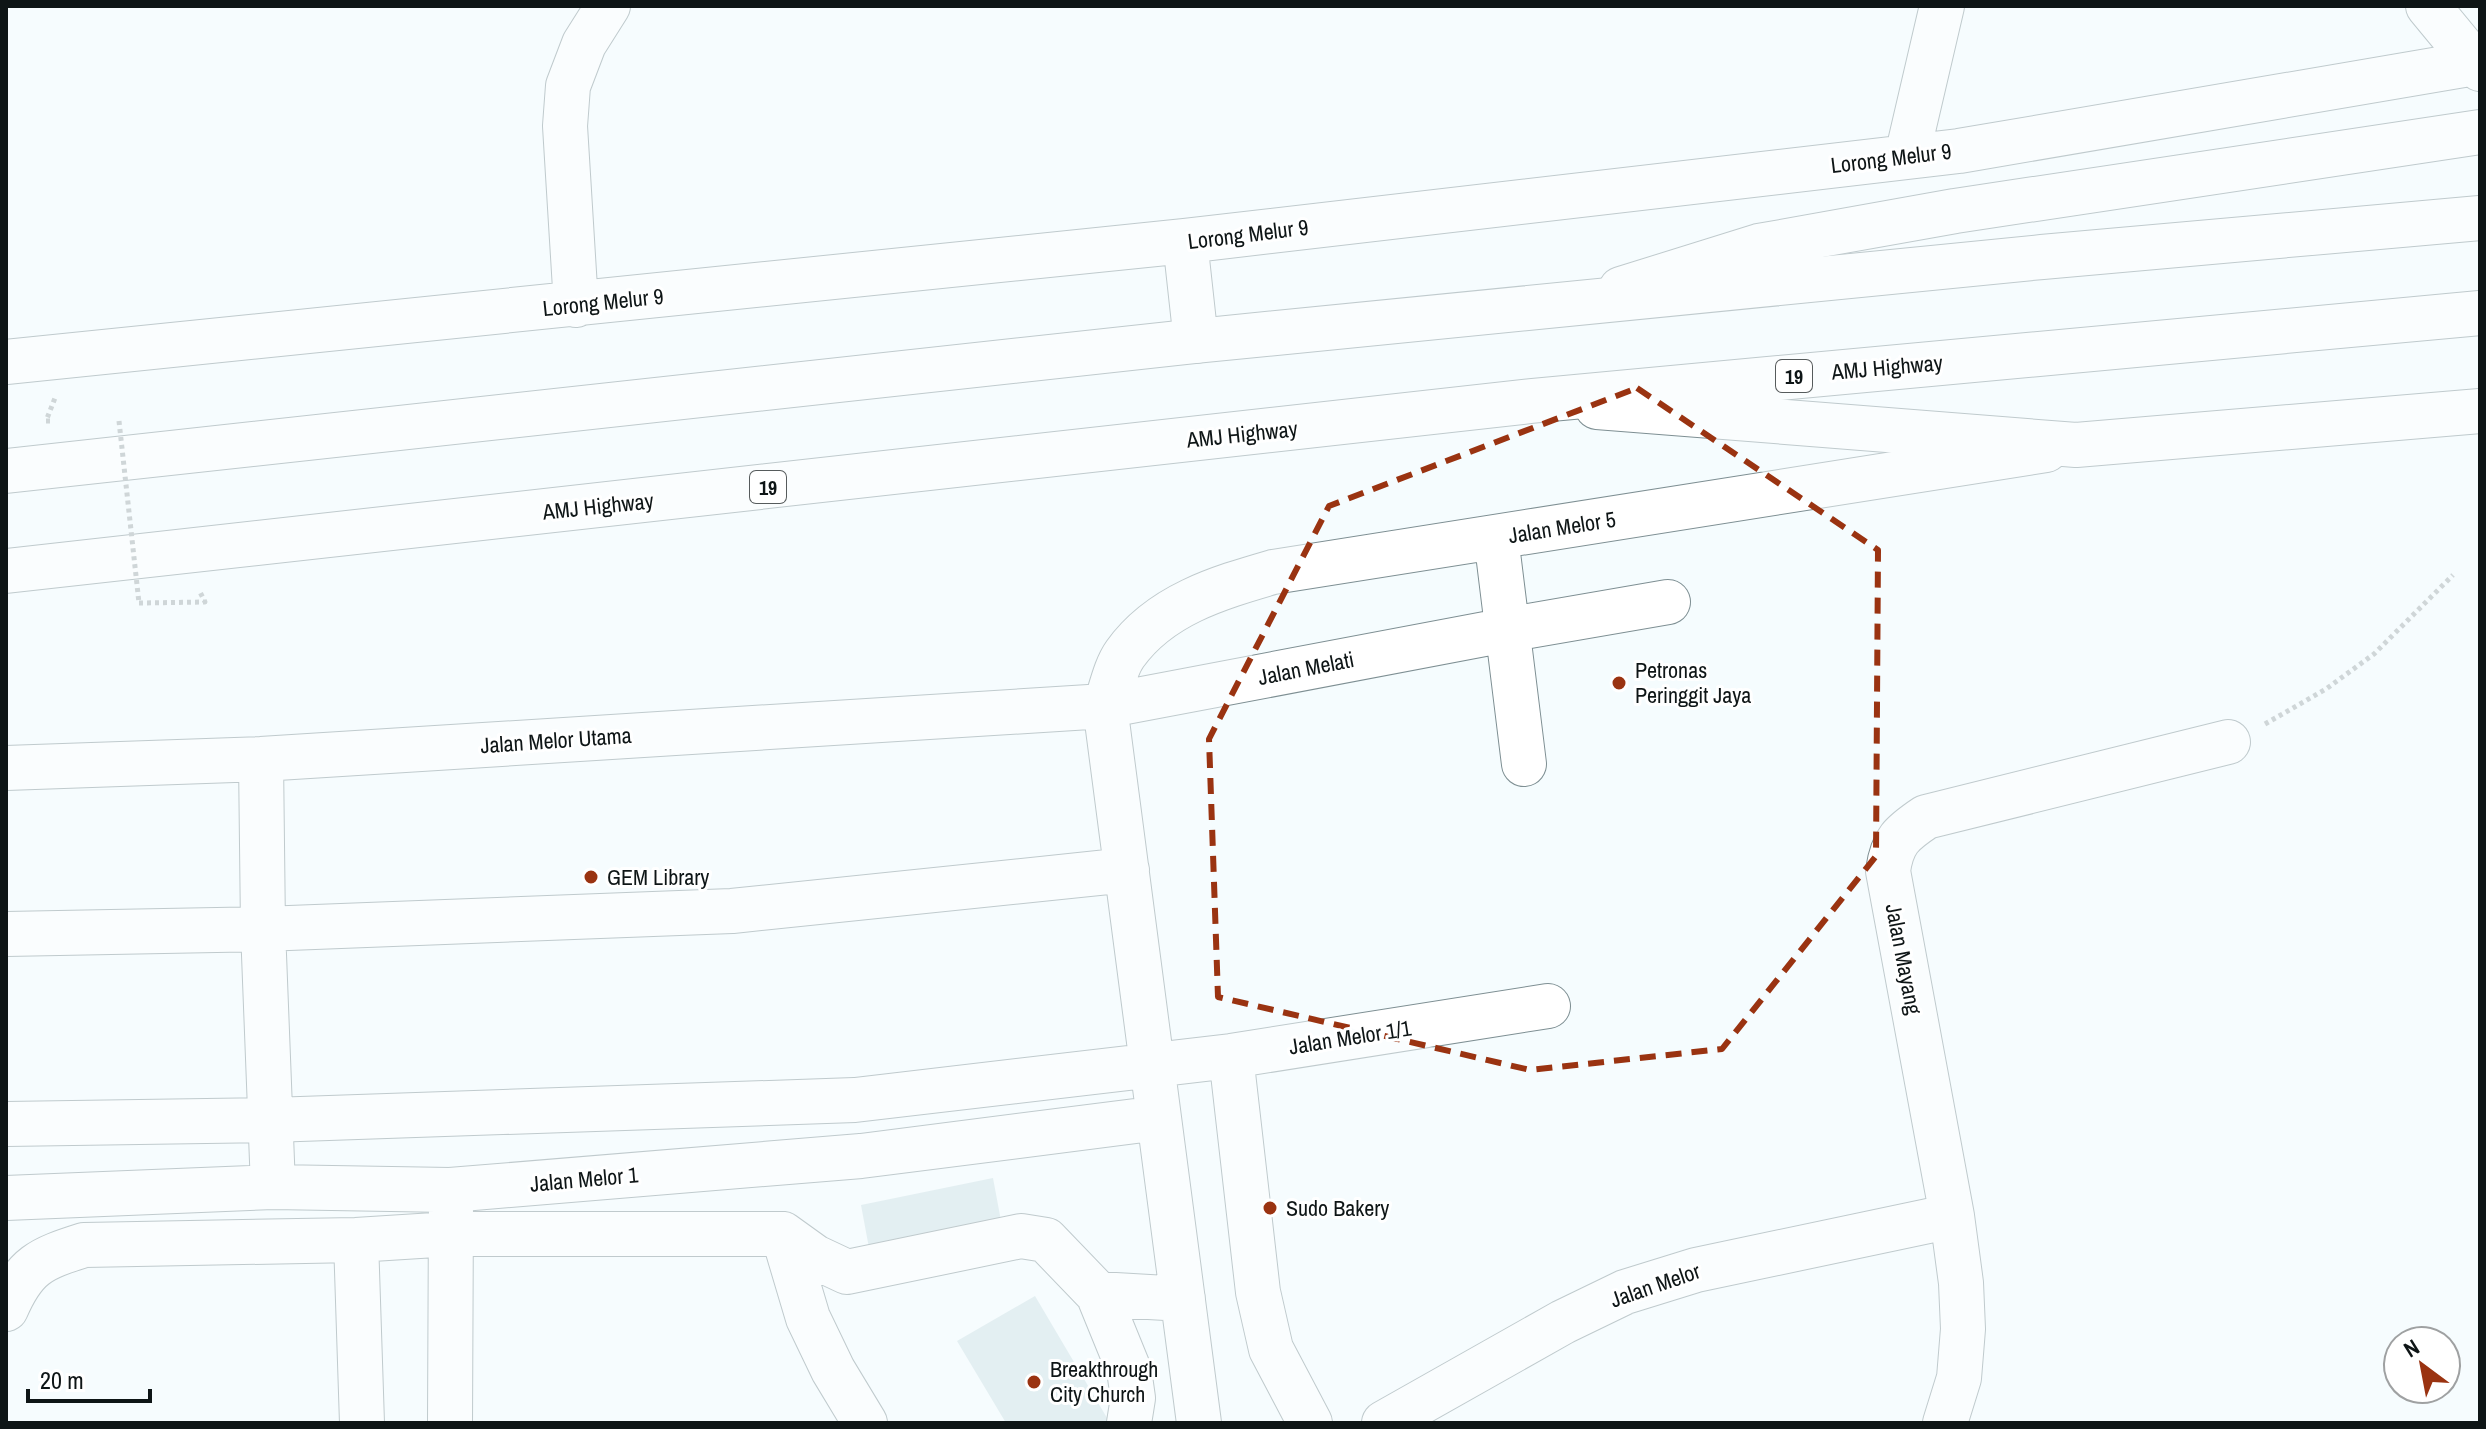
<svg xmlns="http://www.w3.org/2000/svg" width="2486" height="1429" font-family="'Archivo Narrow',sans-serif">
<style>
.building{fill:#cde0e4}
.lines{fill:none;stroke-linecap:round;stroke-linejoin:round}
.minor-casing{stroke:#7e8f93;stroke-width:46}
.major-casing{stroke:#7e8f93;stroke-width:46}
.highway-casing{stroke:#7e8f93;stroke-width:46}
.path{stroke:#a1a8aa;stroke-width:5;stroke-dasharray:4 4;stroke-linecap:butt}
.minor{stroke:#fff;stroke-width:44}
.major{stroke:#fff;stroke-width:44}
.highway{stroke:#fff;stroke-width:44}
.path-bridge{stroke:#a1a8aa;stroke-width:5;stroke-dasharray:4 4;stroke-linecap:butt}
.marked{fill:none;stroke:#9a3311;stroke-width:6;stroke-dasharray:16 10;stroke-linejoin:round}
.poi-dot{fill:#9a3311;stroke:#fff;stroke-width:3}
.labels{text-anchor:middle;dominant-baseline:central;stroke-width:6;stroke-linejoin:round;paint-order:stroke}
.shield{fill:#fff;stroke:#565b5c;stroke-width:2}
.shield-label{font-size:20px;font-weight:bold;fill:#0e1516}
.street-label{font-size:22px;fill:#0e1516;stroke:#fff}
.poi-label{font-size:22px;fill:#0e1516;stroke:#fff;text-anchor:start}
</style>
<rect width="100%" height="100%" fill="#f5fcfe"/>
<path class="building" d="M993,1178L1001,1221L869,1248L861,1205Z
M1035,1296L1110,1423H1006L957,1341Z"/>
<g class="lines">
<defs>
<path id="minor" d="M2428,6L2475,63
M1907,156L1942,6
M1185,241L1196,341
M576,305L565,126L568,86L584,44L608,6
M6,362L1185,241L1959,151L2475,63L2480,69
M1496,537L1524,764
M261,759L263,929L273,1187
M6,768L261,759L1105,706L1506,630L1668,602
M6,934L263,929L732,911L1127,870
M1231,1056L1258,1292L1271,1349L1310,1423
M6,1124L271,1120L855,1100L1231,1056L1548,1006
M6,1198L273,1187L450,1190L861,1156L1159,1118
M783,1234L808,1318L833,1370L865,1423
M356,1240L362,1423
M1098,1294L1183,1299
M6,1309C25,1265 40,1259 84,1245L356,1240L451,1234H783L815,1257L847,1272L1021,1236L1046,1240L1098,1294L1129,1370L1133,1398L1129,1423
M450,1423L451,1205
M1199,1423L1105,706C1111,690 1115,668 1125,654C1160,605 1218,588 1273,572L2046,450
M1384,1423L1563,1322L1625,1292L1696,1270L1952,1216
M1945,1423L1959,1378L1963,1329L1961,1283L1952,1216L1888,871C1892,841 1902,833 1926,817L2228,742"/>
<path id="major" d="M1621,289L1759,246L1955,211L2480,132
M1597,407L2076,445L2480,411"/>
<path id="highway" d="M6,471L1196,341L2042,257L2480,218
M6,571L1531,401L2480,313"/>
</defs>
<use href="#minor" class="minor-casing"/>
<use href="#major" class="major-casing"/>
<use href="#highway" class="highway-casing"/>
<path class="path" d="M50,421H46L55,398
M139,603L205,602L200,592
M2265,724L2326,689L2374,654L2453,575"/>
<use href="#minor" class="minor"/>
<use href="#major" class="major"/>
<use href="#highway" class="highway"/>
<path class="path-bridge" d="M119,421L139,603"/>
</g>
<path d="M0 0H2486V1429H0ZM1637,388L1878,550L1876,856L1722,1049L1530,1070L1218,997L1209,739L1329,506Z" fill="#f5fcfe" fill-opacity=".55" fill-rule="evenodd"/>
<path class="marked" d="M1637,388L1878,550L1876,856L1722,1049L1530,1070L1218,997L1209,739L1329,506Z"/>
<g class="poi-dot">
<circle cx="1619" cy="683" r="8"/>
<circle cx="591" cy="877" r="8"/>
<circle cx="1270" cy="1208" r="8"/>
<circle cx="1034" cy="1382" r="8"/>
</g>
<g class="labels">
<g class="shield">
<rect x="1776" y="360" width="36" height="32" rx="6"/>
<rect x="750" y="471" width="36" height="32" rx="6"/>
</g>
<g class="shield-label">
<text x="1794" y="376">19</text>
<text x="768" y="487">19</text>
</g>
<g class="street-label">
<text transform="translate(1891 158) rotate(-7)">Lorong Melur 9</text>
<text transform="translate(1248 234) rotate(-7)">Lorong Melur 9</text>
<text transform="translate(603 302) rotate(-6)">Lorong Melur 9</text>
<text transform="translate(1887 367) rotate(-5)">AMJ Highway</text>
<text transform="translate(1242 434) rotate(-6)">AMJ Highway</text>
<text transform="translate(598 506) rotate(-6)">AMJ Highway</text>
<text transform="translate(1562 527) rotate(-9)">Jalan Melor 5</text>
<text transform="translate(1306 668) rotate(-11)">Jalan Melati</text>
<text transform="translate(556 740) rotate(-4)">Jalan Melor Utama</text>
<text transform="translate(1904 959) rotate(79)">Jalan Mayang</text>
<text transform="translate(1350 1037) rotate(-9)">Jalan Melor 1/1</text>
<text transform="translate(584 1179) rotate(-5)">Jalan Melor 1</text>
<text transform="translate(1655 1285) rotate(-19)">Jalan Melor</text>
</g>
<g class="poi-label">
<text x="1635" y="670">Petronas<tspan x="1635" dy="25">Peringgit Jaya</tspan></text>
<text x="607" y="877">GEM Library</text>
<text x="1286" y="1208">Sudo Bakery</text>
<text x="1050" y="1369">Breakthrough<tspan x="1050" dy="25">City Church</tspan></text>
</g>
</g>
<rect width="2486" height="1429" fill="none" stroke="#0e1516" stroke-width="16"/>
<g transform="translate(2422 1365) rotate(328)"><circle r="38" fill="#ffffff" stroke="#9fa1a2" stroke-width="2"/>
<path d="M0-6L14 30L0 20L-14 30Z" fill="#9a3311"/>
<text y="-12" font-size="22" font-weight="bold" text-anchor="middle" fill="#0e1516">N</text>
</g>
<path d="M28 1389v12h122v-12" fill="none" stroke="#0e1516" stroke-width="4"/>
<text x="40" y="1389" font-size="24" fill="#0e1516" stroke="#ffffff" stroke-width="6" paint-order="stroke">20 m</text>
</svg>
